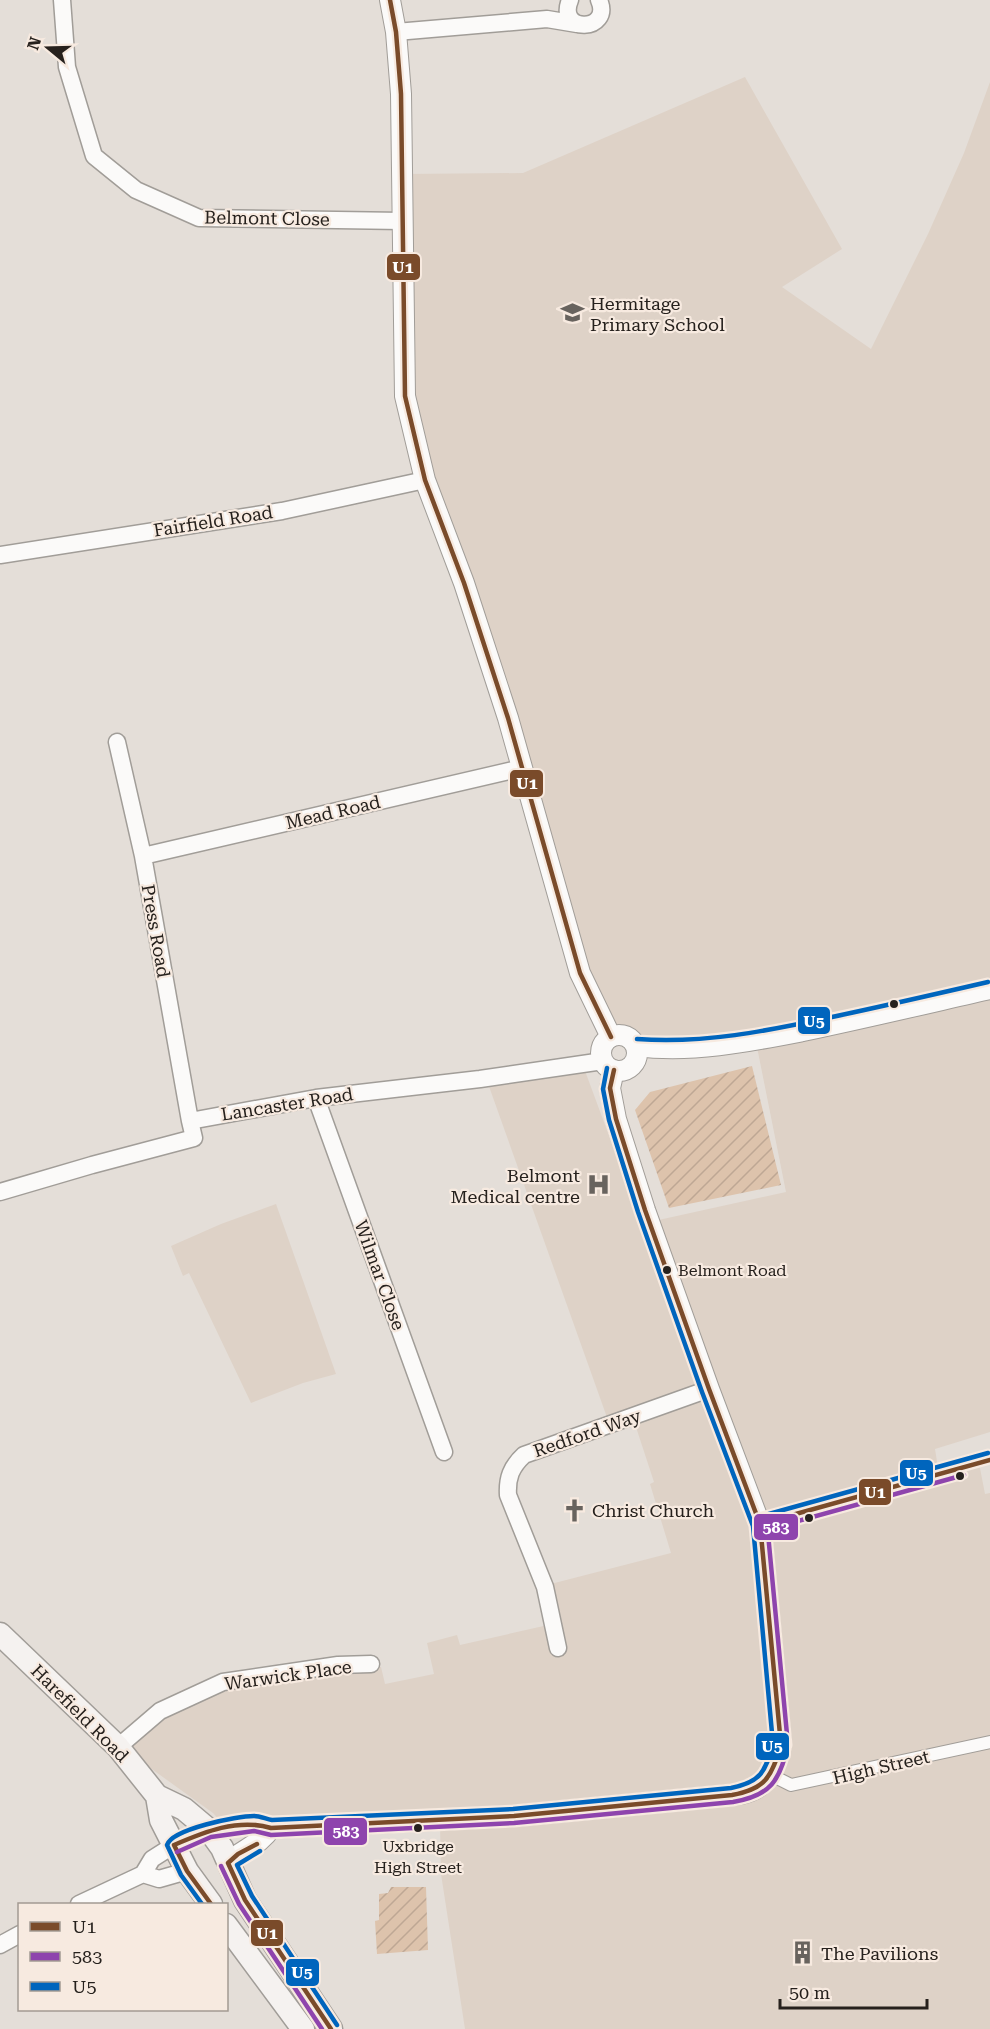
<svg xmlns="http://www.w3.org/2000/svg" width="990" height="2029" font-family="'Roboto Serif',serif">
<style>
.built{fill:#ded2c7}
.garden{fill:url(#garden-furrows)}
.lines{fill:none;stroke-linecap:round;stroke-linejoin:round}
.pedestrian-casing{stroke:#a19d98;stroke-width:14}
.minor-casing{stroke:#a19d98;stroke-width:19}
.tertiary-casing{stroke:#a19d98;stroke-width:22}
.secondary-casing{stroke:#a19d98;stroke-width:25}
.pedestrian{stroke:#fbfaf9;stroke-width:12}
.minor{stroke:#fbfaf9;stroke-width:16}
.tertiary{stroke:#fbfaf9;stroke-width:20}
.secondary{stroke:#f5f2f0;stroke-width:22}
.bus-1-casing{stroke:#f7eae0;stroke-width:9}
.bus-2-casing{stroke:#f7eae0;stroke-width:9}
.bus-3-casing{stroke:#f7eae0;stroke-width:9}
.bus-1{stroke:#7a4b2a;stroke-width:4.5}
.bus-2{stroke:#8e44ad;stroke-width:4.5}
.bus-3{stroke:#0065bd;stroke-width:4.5}
.bus-dot{fill:#26211d;stroke:#f7eae0;stroke-width:2}
.labels{text-anchor:middle;dominant-baseline:central;stroke-width:4.5;stroke-linejoin:round;paint-order:stroke}
.bus-label{font-size:16px;fill:#26211d;stroke:#f7eae0;text-anchor:start}
.street-label{font-size:18px;fill:#26211d;stroke:#f7eae0}
.poi-label{font-size:18px;fill:#26211d;stroke:#f7eae0;text-anchor:start}
.line-badge{stroke:#f7eae0;stroke-width:2}
.badge-label{font-size:16px;text-anchor:middle;font-weight:bold;fill:#fff}
</style>
<defs>
<pattern id="garden-furrows" width="10" height="10" patternUnits="userSpaceOnUse" patternTransform="scale(1.5)"><rect width="10" height="10" fill="#ddc3ac"/><path d="M-1 1l2-2M0 10L10 0M9 11l2-2" fill="none" stroke="#bea794"/></pattern>
</defs>
<rect width="100%" height="100%" fill="#e4ded8"/>
<path class="built" d="M745,77L842,249L782,287L871,349L928,234L964,153L990,82V1432L935,1449L939,1474L979,1463L985,1494L990,1493V2029H465L441,1874L440,1823L223,1824L213,1813L128,1752L162,1714L226,1685L339,1667H381L385,1684L434,1674L427,1643L457,1635L460,1645L548,1625L539,1587L671,1553L650,1484L654,1482L632,1415L609,1423L486,1078L581,1060L700,1382L654,1221L786,1192L755,1037L698,1046L632,1038L618,1033L581,972L405,396L403,174L523,173Z
M276,1204L336,1374L303,1383L251,1403L189,1273L183,1276L171,1246L221,1224Z"/>
<path class="garden" d="M752,1066L781,1185L669,1208L635,1110L650,1092Z
M391,1887H426L428,1950L377,1954L375,1921L379,1920V1894L388,1893Z"/>
<g class="lines">
<defs>
<path id="pedestrian" d="M773,1776L791,1785L990,1742"/>
<path id="minor" d="M62,0L67,67L94,156L136,190L199,218L403,221
M570,0C556,34 613,32 599,0
M396,32L547,19L577,24
M0,555L282,511L425,480
M117,742L143,856L190,1121
M143,856L522,768
M316,1098L444,1452
M0,1192L92,1165L194,1138L190,1121L316,1098L480,1079L603,1061
M558,1648L545,1587L508,1495C507,1478 511,1467 524,1455L709,1389
M118,1747L160,1711L223,1682L338,1665L371,1664
M143,1874L159,1879L187,1871
M79,1904L143,1874L152,1859L174,1845
M0,1945L20,1934"/>
<path id="tertiary" d="M390,0L396,32L401,94L405,396L425,480L464,583L508,718L580,973L611,1037
M601 1053a18 18 0 1 1 36 0a18 18 0 1 1-36 0Z
M636,1046C692,1053 747,1042 803,1031C865,1018 928,1003 990,989
M174,1845L209,1830L255,1823L271,1828L514,1816L741,1794C769,1788 773,1770 781,1745L760,1524L709,1389L645,1210L616,1119L610,1088L614,1070
M228,1863C242,1849 259,1846 271,1828"/>
<path id="secondary" d="M0,1634L118,1747L157,1796L184,1809L209,1830L222,1848L245,1900L331,2029
M157,1796L161,1820L187,1871L211,1904
M226,1925L303,2029"/>
</defs>
<use href="#pedestrian" class="pedestrian-casing"/>
<use href="#minor" class="minor-casing"/>
<use href="#tertiary" class="tertiary-casing"/>
<use href="#secondary" class="secondary-casing"/>
<use href="#pedestrian" class="pedestrian"/>
<use href="#minor" class="minor"/>
<use href="#tertiary" class="tertiary"/>
<use href="#secondary" class="secondary"/>
<defs>
<path id="bus-1" d="M390,0L396,32L401,94L405,396L425,480L464,583L508,718L580,973L611,1037
M760,1524L990,1460
M257,1844L238,1854L228,1863L245,1900L331,2029
M211,1904L187,1871L174,1845C204,1832 238,1818 271,1828L514,1816L732,1795C766,1789 771,1777 781,1745L760,1524L709,1389L645,1210L616,1119L610,1088L614,1070"/>
<path id="bus-2" d="M762,1531L964,1475
M177,1852L211,1837L254,1831L271,1835L514,1823L733,1802C770,1796 780,1781 788,1745L767,1523
M221,1866L239,1904L322,2029"/>
<path id="bus-3" d="M637,1039C703,1044 767,1031 832,1017C884,1006 936,994 988,982
M758,1517L988,1453
M260,1851L237,1865L252,1896L337,2025
M202,1904L181,1875L167,1845C172,1829 237,1816 254,1816C260,1816 266,1819 272,1820L513,1809L731,1788C761,1782 765,1772 773,1744L753,1526L702,1392L638,1212L609,1120L603,1089L607,1068"/>
</defs>
<use href="#bus-1" class="bus-1-casing"/>
<use href="#bus-2" class="bus-2-casing"/>
<use href="#bus-3" class="bus-3-casing"/>
<use href="#bus-1" class="bus-1"/>
<use href="#bus-2" class="bus-2"/>
<use href="#bus-3" class="bus-3"/>
</g>
<defs>
<symbol id="school-bare" viewBox="-9 -9 18 18"><path d="M0-5L7-2L0 1L-7-2ZM-4 1L0 2.5L4 1V4Q0 6-4 4Z" fill="#68635e" stroke="#f7eae0" stroke-width="2.5" paint-order="stroke"/></symbol>
<symbol id="hospital-bare" viewBox="-9 -9 18 18"><path d="M-5-5h3v3.5h4V-5h3V5h-3V1.5h-4V5h-3Z" fill="#68635e" stroke="#f7eae0" stroke-width="2.5" paint-order="stroke"/></symbol>
<symbol id="church-bare" viewBox="-9 -9 18 18"><path d="M-1.2-6h2.4v3.5h3.3v2.4h-3.3V6h-2.4V-.1h-3.3v-2.4h3.3Z" fill="#68635e" stroke="#f7eae0" stroke-width="2.5" paint-order="stroke"/></symbol>
<symbol id="building-bare" viewBox="-9 -9 18 18"><path d="M-4-6H4V6H1V3H-1V6H-4ZM-2.5-4.3h1.7v1.8h-1.7ZM.8-4.3h1.7v1.8H.8ZM-2.5-1h1.7V.8h-1.7ZM.8-1h1.7V.8H.8Z" fill="#68635e" stroke="#f7eae0" stroke-width="2.5" paint-order="stroke"/></symbol>
</defs>
<g fill-rule="evenodd">
<use href="#school-bare" x="556" y="296" width="33" height="33"/>
<use href="#hospital-bare" x="582" y="1168" width="33" height="33"/>
<use href="#church-bare" x="558" y="1494" width="33" height="33"/>
<use href="#building-bare" x="786" y="1936" width="33" height="33"/>
</g>
<g class="bus-dot">
<circle cx="894" cy="1004" r="5"/>
<circle cx="667" cy="1270" r="5"/>
<circle cx="960" cy="1476" r="5"/>
<circle cx="809" cy="1518" r="5"/>
<circle cx="418" cy="1828" r="5"/>
</g>
<g class="labels">
<g class="bus-label">
<text x="678" y="1270">Belmont Road</text>
<text x="418" y="1846" text-anchor="middle">Uxbridge<tspan x="418" dy="21">High Street</tspan></text>
</g>
<g class="street-label">
<text transform="translate(267 218) rotate(1)">Belmont Close</text>
<text transform="translate(213 521) rotate(-9)">Fairfield Road</text>
<text transform="translate(333 812) rotate(-13)">Mead Road</text>
<text transform="translate(156 931) rotate(80)">Press Road</text>
<text transform="translate(287 1104) rotate(-9)">Lancaster Road</text>
<text transform="translate(380 1275) rotate(70)">Wilmar Close</text>
<text transform="translate(587 1433) rotate(-19)">Redford Way</text>
<text transform="translate(288 1675) rotate(-8)">Warwick Place</text>
<text transform="translate(80 1713) rotate(45)">Harefield Road</text>
<text transform="translate(881 1767) rotate(-13)">High Street</text>
</g>
<g class="poi-label">
<text x="590" y="303">Hermitage<tspan x="590" dy="21">Primary School</tspan></text>
<text x="580" y="1175" text-anchor="end">Belmont<tspan x="580" dy="21">Medical centre</tspan></text>
<text x="592" y="1510">Christ Church</text>
<text x="821" y="1953">The Pavilions</text>
</g>
</g>
<g class="line-badge">
<rect x="386" y="253" width="35" height="28" rx="6" fill="#7a4b2a"/>
<rect x="509" y="769" width="35" height="29" rx="6" fill="#7a4b2a"/>
<rect x="797" y="1006" width="34" height="29" rx="6" fill="#0065bd"/>
<rect x="899" y="1459" width="35" height="28" rx="6" fill="#0065bd"/>
<rect x="858" y="1478" width="34" height="28" rx="6" fill="#7a4b2a"/>
<rect x="753" y="1513" width="46" height="28" rx="6" fill="#8e44ad"/>
<rect x="755" y="1732" width="35" height="29" rx="6" fill="#0065bd"/>
<rect x="323" y="1817" width="45" height="29" rx="6" fill="#8e44ad"/>
<rect x="250" y="1919" width="34" height="28" rx="6" fill="#7a4b2a"/>
<rect x="285" y="1958" width="35" height="29" rx="6" fill="#0065bd"/>
</g>
<g class="badge-label">
<text x="403" y="273">U1</text>
<text x="527" y="789">U1</text>
<text x="814" y="1027">U5</text>
<text x="916" y="1479">U5</text>
<text x="875" y="1498">U1</text>
<text x="776" y="1533">583</text>
<text x="772" y="1752">U5</text>
<text x="346" y="1837">583</text>
<text x="267" y="1939">U1</text>
<text x="302" y="1978">U5</text>
</g>
<rect x="18" y="1903" width="210" height="108" fill="#f7eae0" stroke="#a39a92" stroke-width="1.5"/>
<rect x="30" y="1922" width="30" height="9" fill="#7a4b2a" stroke="#a39a92" stroke-width="1.5"/>
<text x="72" y="1933" font-size="18" fill="#26211d">U1</text>
<rect x="30" y="1952" width="30" height="9" fill="#8e44ad" stroke="#a39a92" stroke-width="1.5"/>
<text x="72" y="1963" font-size="18" fill="#26211d">583</text>
<rect x="30" y="1982" width="30" height="9" fill="#0065bd" stroke="#a39a92" stroke-width="1.5"/>
<text x="72" y="1993" font-size="18" fill="#26211d">U5</text>
<g transform="translate(48 48) rotate(289)" stroke="#f7eae0" stroke-width="4.5" paint-order="stroke">
<path d="M0-4.5L10 22L0 15L-10 22Z" fill="#26211d"/>
<text y="-9" font-size="16" font-weight="bold" text-anchor="middle" fill="#26211d">N</text>
</g>
<path d="M780 1999v9h147v-9" fill="none" stroke="#26211d" stroke-width="3"/>
<text x="789" y="1999" font-size="18" fill="#26211d" stroke="#f7eae0" stroke-width="4.5" paint-order="stroke">50 m</text>
</svg>
